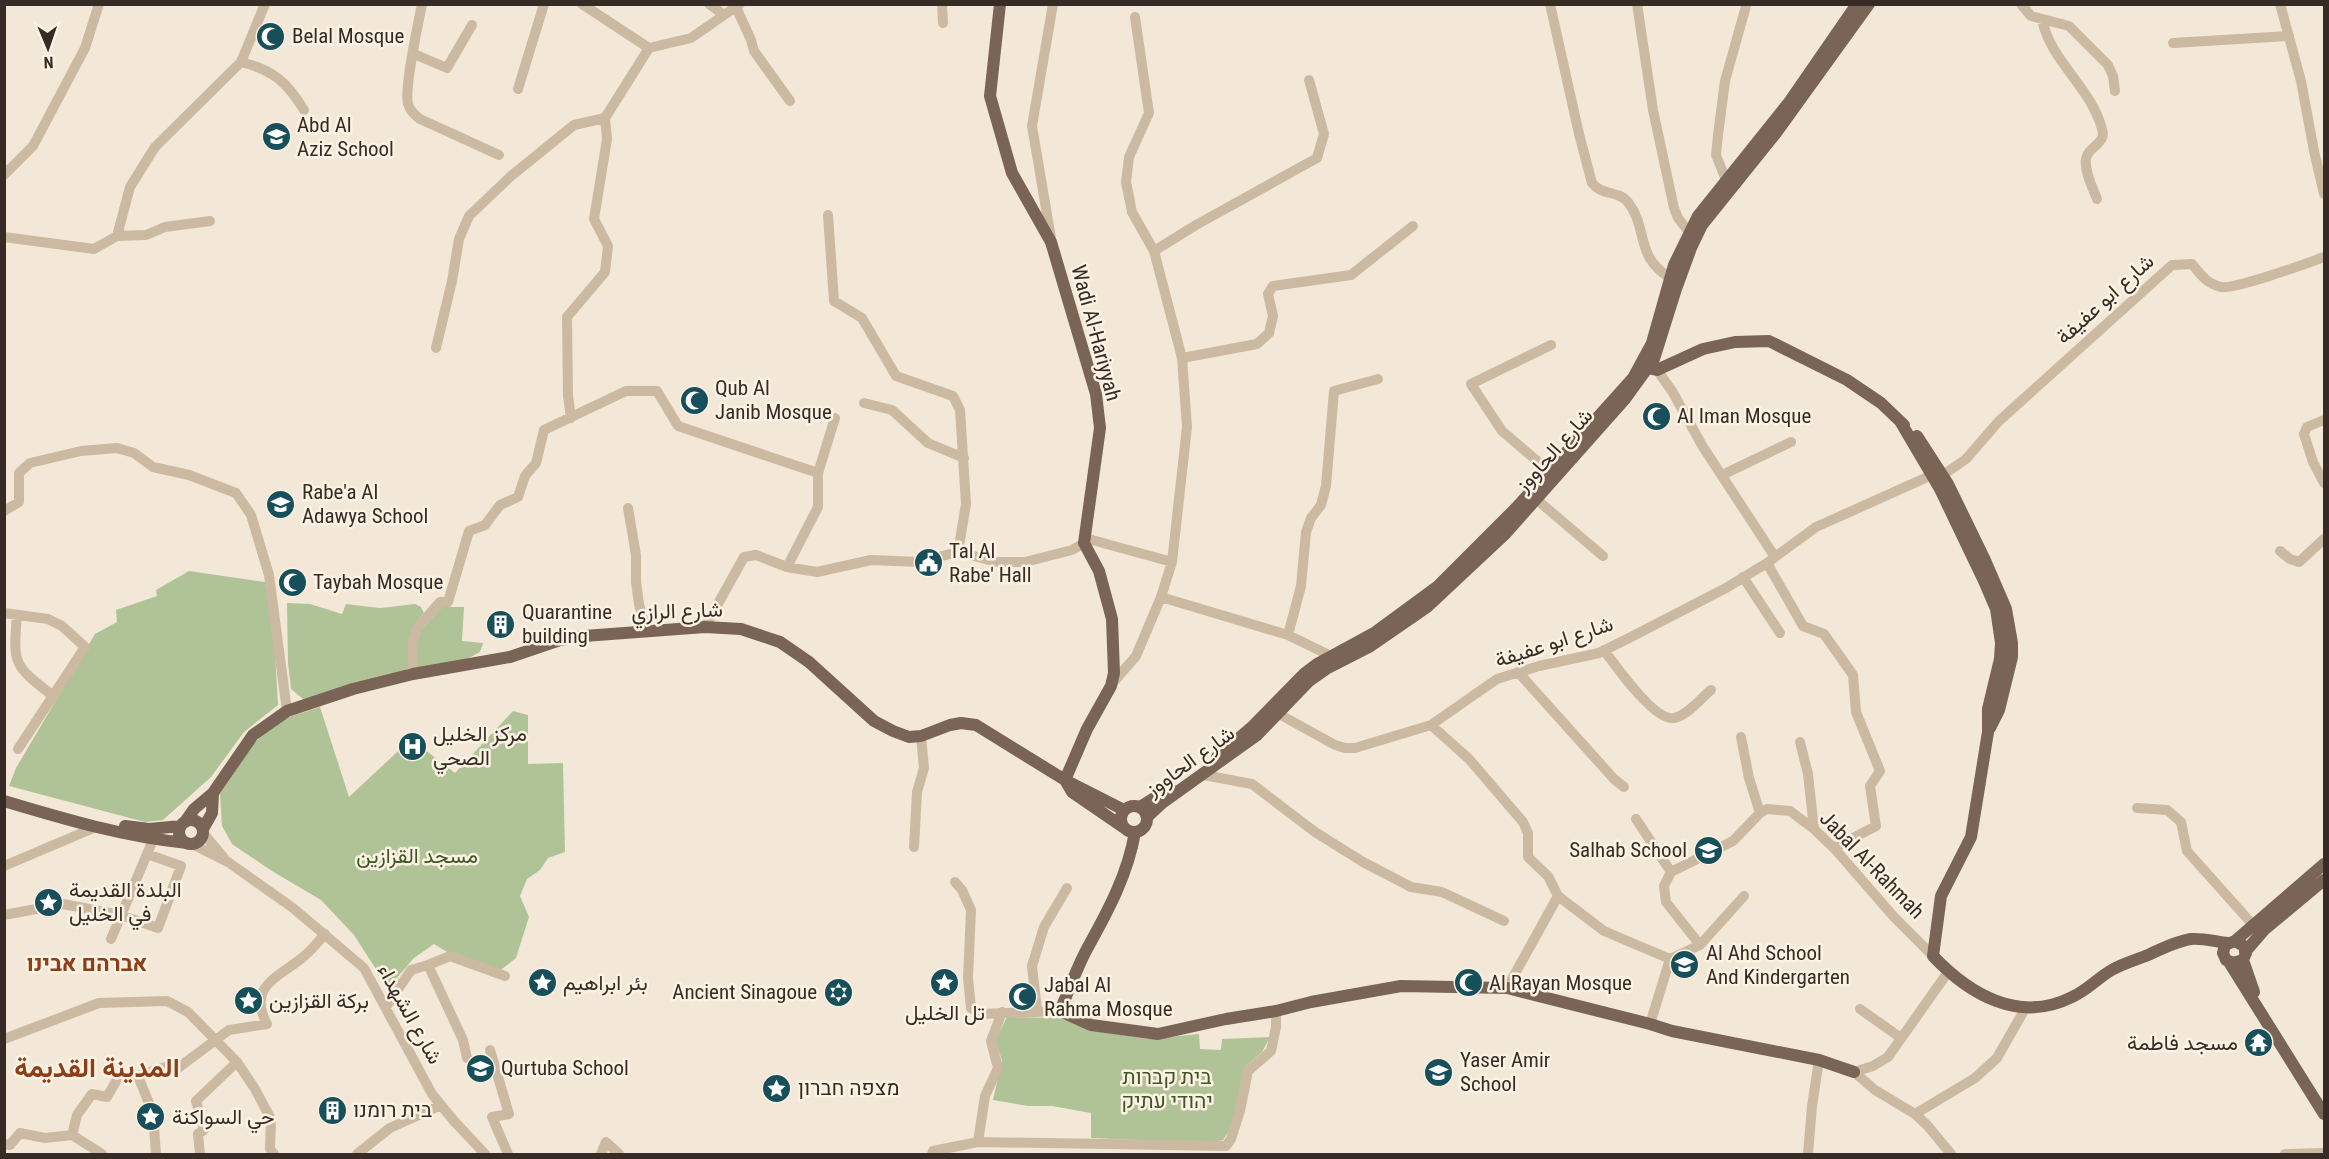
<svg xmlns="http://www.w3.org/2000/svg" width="2329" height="1159" font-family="'Roboto Condensed',Vazirmatn,Heebo,sans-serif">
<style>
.green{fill:#b0c396}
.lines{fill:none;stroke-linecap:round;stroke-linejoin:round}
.minor{stroke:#ccb9a2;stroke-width:10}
.major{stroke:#796455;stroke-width:12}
.labels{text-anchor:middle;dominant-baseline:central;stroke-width:5;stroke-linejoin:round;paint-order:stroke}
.poi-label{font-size:21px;fill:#362c25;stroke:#fbf2e3;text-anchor:start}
.street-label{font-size:21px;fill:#362c25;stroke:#fbf2e3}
.park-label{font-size:21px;fill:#405627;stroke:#fbf2e3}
.neighbourhood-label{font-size:22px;font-weight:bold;fill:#8b3e17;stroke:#fbf2e3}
.district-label{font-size:27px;font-weight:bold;fill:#8b3e17;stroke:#fbf2e3}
</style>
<rect width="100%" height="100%" fill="#f3e8d7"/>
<path class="green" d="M189,571L265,582L274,634L278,705L244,732L211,777L163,820L145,822L9,786L16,768L95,634L117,622L116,610L157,596L156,590Z
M287,603L310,604L342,614L346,604L380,608L415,604L421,607L424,613C407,629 409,646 409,668L397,675L315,698L303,699L291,689L288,663Z
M442,607H464L462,641L483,643L480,652L461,662L420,669L417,666L418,634Z
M320,707L349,797L411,739L455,773L513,711L528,715V764L563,763L565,852L548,858L540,870L527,879L520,896L529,917L516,958L498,972L452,955L434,944L414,958L388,988L354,935L321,900L272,871L232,844L222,826L220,794L255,742L283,719Z
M1007,1017L1063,1018L1095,1031L1148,1039L1199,1034L1200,1049L1221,1050L1222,1039L1270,1037L1262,1052L1245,1067L1233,1125L1223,1140L1207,1143L1091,1138V1113L1052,1106H1028L993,1100L1002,1060L995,1041Z"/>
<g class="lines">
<path class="minor" d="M422,4C418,25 404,88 408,104C410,111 415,115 420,119L499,155
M582,4L649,48L691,38L740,4
M709,4L724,15
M942,4L943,23
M1550,4L1579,134L1592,183C1602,196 1618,190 1628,202C1649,230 1634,255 1670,278
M1637,4L1653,110L1674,208L1678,218L1689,232
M2021,4L2031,16L2069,26L2108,65L2113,76L2115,91
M2280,4L2301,81L2314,151L2324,194
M736,7L751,40L754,51L790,101
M2042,19C2050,61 2091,87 2102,129C2107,144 2088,146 2086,159C2084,172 2093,188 2097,199
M2173,43L2289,36
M414,54L447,68L472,25
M241,62C273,70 287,82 304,110
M518,89L544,4
M4,175L33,146L85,48L99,4
M1726,180L1716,155L1718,135L1725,81L1746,6
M828,215L834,301L862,318L896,376L953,396L960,410L966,504L958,552
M117,236L146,235L165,227L210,221
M4,237L94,249L117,236L130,187L155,147L241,62L265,4
M1051,238L1032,126L1053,4
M1154,251L1196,225L1317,158L1324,134L1309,80
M436,348L452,281L459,239L469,216L511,176L574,125L605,118L649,48
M1182,358L1257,344L1269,333L1273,316L1268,294L1273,286L1351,275L1413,226
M1657,370L1672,391L1703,447L1775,557
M864,403L892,410L928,443L964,458
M571,418L568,396L567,317L605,272L608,246L594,219L607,139L605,118
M2324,420L2307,427L2304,434L2313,462L2324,483
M1549,471L1502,431L1471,384L1551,345
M1722,475L1791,442
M1943,475L1966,459L1999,421L2172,265L2192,264C2200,274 2207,284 2221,287C2233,290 2308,263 2324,257
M1536,499L1603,556
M628,508L636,555V582L639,604L646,630
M4,511L19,502V473L30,463L81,451L117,448L134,453L153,467L189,475L236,493L251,515L269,575L287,711
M1085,538L1172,562
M2280,551L2290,559L2299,562L2324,539
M1767,563L1803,626L1824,634L1853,675L1856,712L1880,771L1870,786L1876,826L1834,848
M787,567L818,507V473L835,418
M1743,577L1780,633
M1161,597L1288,635L1331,656
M4,613L48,619L62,626L85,647L18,749
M17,615C13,664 13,665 52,695
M705,627L744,557L756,555L787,567L817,572L871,560L919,562L958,552L997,562H1025L1072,550L1084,543
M1288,635L1301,586L1306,532L1311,518L1321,505L1326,486L1334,391L1378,379
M1604,650C1615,665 1655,722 1674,718C1687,716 1701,698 1711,690
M1518,672L1614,779L1624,787
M413,674V643L417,628L440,602H448L469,531L485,525L500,505L518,497L525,476L536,463L544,430L626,391H657L678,426L818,473
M1111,685L1136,656L1161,597L1172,562L1187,427L1182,358L1154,251L1132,212L1126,182L1129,157L1149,113L1135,17
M1279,714L1335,745L1345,748H1355L1431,725L1497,679L1539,666L1599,653L1631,637L1726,588L1767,563L1816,527L1932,475
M1431,725L1469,759L1523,822L1528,833V857L1548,876L1558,896L1604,931L1670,959
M1741,737L1749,778L1760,813
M1800,742L1808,774L1814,829
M1204,775L1252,784L1315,832L1363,862L1411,887L1442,892L1504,921
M2137,808L2167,810L2181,822L2187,851L2253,925
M1636,819L1671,872
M203,833L224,858
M192,844L228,862L293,908L364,968L432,1094L454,1121L485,1154
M914,847L917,792L924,768L921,736
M4,866L96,827
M955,882L962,890L971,910L968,978L971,1008L980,1014L1060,1011
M4,915L63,904L120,915L158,928L181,866L147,854
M111,939L153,840
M1700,945L1666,902L1664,886L1671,872L1733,841L1760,813L1767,809L1790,811L1814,829L1834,848L1894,917L1933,956
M428,965L450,956L505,976
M1507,988L1558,896
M386,1007L411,970L428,965L463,1040L467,1058
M1860,1009L1901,1038
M1037,1010L1032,966L1044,927L1067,888
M1650,1024L1670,959L1700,945L1744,896
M4,1039L99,1003L167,1001L188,1012L237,1062L255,1089L271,1119L270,1149L274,1154
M490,1050L509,1114L492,1117L508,1154
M1854,1072L1873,1066L1888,1057L1948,972
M1854,1072L1875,1090L1915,1114L1927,1125L1951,1154
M1915,1114L1975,1078L1997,1058L2026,1007
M72,1135L77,1115L92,1094L107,1097L119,1076H138
M978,1142L985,1096L998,1068L991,1041L1002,1012
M4,1144L10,1145L20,1133L45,1138L72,1135L102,1154
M156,1154L153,1113L138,1076L165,1067L174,1071L229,1030L267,1024C247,987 277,978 302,958C311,951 318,942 325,934
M200,1154L198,1134L204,1130L196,1101L237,1062
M357,1154L390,1128L441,1105
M601,1154L606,1142L619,1154
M932,1154L933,1151L978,1142L1226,1146L1231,1139L1240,1111L1248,1071L1271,1051L1276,1027V1011
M1808,1154L1812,1106L1819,1060
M2285,1154L2324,1153"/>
<path class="major" d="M1000,4L990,96L1012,173L1051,242L1096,394L1100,428L1084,543L1099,571L1112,619L1114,673L1111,686L1087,729L1065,780
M1643,367L1657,370L1703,349L1735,342L1769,341L1847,380L1881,403L1904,425
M1900,421L1940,489L1984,581L1996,609L2001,643L2000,659L1988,709V732L1971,837L1941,896L1933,956C1969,994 2019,1024 2072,997C2086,991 2097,979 2110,971C2121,964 2136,960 2148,955C2161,949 2177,941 2191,939C2203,938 2217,942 2228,943
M1917,436L1948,484L1984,558L2006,609L2012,643V657L1999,710L1990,728
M1217,757L1253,726L1305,673L1317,664L1374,633L1438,586L1516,508L1633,378L1652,343L1674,265L1698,216L1790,101L1857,4
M1065,780L1072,792L1123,827
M4,801C64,819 125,837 187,843
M1121 819a13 13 0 1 1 26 0a13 13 0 1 1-26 0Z
M1140,807L1170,788
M1147,817L1162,803L1257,735L1309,681L1326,669L1369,647L1427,607L1506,533L1625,399L1654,359L1676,289L1691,248L1702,225L1776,133L1869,4
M179 832a12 12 0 1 1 24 0a12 12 0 1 1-24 0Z
M185,822L194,809L213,793L253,735L287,711L353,689L413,674L510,657L560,640L584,636L705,627L741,629L780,642L809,662L874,721L893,731L909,737L921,736L950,725L961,723L976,725L1065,780L1124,810
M125,826L149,829L181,826
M203,829L212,813L213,793
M1135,832C1128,874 1108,911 1088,947C1077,967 1069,990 1060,1011L1091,1025L1158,1034L1226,1019L1276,1011L1311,1002L1401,986L1507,988L1650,1024L1672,1031L1819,1060L1854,1072
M2235,941L2324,864
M2245,952L2264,930L2324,880
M2243,960L2233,963L2226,960L2223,953L2225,945L2235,941L2244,946L2246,953L2243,960L2254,992
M2229,962L2324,1114"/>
</g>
<defs>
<symbol id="mosque-disc" viewBox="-11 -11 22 22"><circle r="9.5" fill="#17505a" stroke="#fbf2e3"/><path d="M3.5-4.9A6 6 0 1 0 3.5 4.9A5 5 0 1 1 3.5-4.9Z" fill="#fff"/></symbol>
<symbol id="school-disc" viewBox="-11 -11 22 22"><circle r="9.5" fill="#17505a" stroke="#fbf2e3"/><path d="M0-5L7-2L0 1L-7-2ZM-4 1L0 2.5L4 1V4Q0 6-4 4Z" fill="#fff"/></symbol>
<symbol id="civic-disc" viewBox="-11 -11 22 22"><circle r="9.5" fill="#17505a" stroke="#fbf2e3"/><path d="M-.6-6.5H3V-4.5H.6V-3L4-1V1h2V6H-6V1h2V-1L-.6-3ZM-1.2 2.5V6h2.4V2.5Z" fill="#fff"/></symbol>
<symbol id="building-disc" viewBox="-11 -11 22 22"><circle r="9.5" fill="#17505a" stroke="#fbf2e3"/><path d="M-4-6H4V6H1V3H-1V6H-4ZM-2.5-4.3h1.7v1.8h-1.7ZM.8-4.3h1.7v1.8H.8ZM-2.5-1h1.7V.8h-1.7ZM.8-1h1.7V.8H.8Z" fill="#fff"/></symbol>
<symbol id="hospital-disc" viewBox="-11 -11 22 22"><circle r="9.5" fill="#17505a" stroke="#fbf2e3"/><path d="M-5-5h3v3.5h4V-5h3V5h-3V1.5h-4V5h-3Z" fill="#fff"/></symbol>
<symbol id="sight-disc" viewBox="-11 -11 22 22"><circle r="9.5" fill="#17505a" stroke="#fbf2e3"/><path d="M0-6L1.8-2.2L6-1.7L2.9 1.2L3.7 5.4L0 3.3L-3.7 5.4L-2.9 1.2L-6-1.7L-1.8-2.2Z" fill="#fff"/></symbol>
<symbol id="synagogue-disc" viewBox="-11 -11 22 22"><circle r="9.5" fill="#17505a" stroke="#fbf2e3"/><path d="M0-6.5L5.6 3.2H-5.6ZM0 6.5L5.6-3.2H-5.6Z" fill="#fff"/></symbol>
<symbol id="temple-disc" viewBox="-11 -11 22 22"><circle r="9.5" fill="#17505a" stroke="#fbf2e3"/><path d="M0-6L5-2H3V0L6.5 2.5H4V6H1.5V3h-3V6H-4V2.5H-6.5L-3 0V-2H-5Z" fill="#fff"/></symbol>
</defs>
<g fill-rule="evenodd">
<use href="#mosque-disc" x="254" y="20" width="33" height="33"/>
<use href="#school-disc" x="260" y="120" width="33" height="33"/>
<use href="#mosque-disc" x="678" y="384" width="33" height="33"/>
<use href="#mosque-disc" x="1640" y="400" width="33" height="33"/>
<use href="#school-disc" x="264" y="488" width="33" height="33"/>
<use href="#civic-disc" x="912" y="546" width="33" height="33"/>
<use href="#mosque-disc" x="276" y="566" width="33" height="33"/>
<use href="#building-disc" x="484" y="608" width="33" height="33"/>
<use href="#hospital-disc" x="396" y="730" width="33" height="33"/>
<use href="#school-disc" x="1692" y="834" width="33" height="33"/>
<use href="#sight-disc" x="32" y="886" width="33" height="33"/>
<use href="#school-disc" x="1668" y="948" width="33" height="33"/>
<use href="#sight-disc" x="928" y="966" width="33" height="33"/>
<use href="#sight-disc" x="526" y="966" width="33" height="33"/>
<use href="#mosque-disc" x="1452" y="966" width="33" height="33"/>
<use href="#synagogue-disc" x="822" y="976" width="33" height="33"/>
<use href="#mosque-disc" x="1006" y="980" width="33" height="33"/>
<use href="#sight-disc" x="232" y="984" width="33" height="33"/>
<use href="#temple-disc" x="2242" y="1026" width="33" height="33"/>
<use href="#school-disc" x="464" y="1052" width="33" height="33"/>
<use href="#school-disc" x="1422" y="1056" width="33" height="33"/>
<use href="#sight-disc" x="760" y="1072" width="33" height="33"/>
<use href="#building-disc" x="316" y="1094" width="33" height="33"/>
<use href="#sight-disc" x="134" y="1100" width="33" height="33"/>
</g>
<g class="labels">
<g class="poi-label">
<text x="292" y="36">Belal Mosque</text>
<text x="297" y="125">Abd Al<tspan x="297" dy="24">Aziz School</tspan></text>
<text x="715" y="388">Qub Al<tspan x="715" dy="24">Janib Mosque</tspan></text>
<text x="1677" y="416">Al Iman Mosque</text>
<text x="302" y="492">Rabe'a Al<tspan x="302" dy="24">Adawya School</tspan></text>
<text x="949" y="551">Tal Al<tspan x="949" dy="24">Rabe' Hall</tspan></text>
<text x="313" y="582">Taybah Mosque</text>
<text x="522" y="612">Quarantine<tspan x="522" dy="24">building</tspan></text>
<text x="433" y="734">مركز الخليل<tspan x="433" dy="24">الصحي</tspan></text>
<text x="1687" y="850" text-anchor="end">Salhab School</text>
<text x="69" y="890">البلدة القديمة<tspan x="69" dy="24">في الخليل</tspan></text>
<text x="1706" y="953">Al Ahd School<tspan x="1706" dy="24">And Kindergarten</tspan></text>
<text x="563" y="983">بئر ابراهيم</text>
<text x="1489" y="983">Al Rayan Mosque</text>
<text x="1044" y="985">Jabal Al<tspan x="1044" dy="24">Rahma Mosque</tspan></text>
<text x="817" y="992" text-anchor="end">Ancient Sinagoue</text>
<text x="269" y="1001">بركة القزازين</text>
<text x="945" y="1013" text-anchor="middle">تل الخليل</text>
<text x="2238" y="1043" text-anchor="end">مسجد فاطمة</text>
<text x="1460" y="1060">Yaser Amir<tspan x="1460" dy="24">School</tspan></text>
<text x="501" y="1068">Qurtuba School</text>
<text x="798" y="1088">מצפה חברון</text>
<text x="353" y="1110">בית רומנו</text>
<text x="172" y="1117">حي السواكنة</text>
</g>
<g class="street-label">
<text transform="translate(2105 299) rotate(-42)">شارع ابو عفيفة</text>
<text transform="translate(1096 333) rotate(75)">Wadi Al-Hariyyah</text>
<text transform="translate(1554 450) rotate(-48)">شارع الحاووز</text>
<text transform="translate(677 611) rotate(-2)">شارع الرازي</text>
<text transform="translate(1554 642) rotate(-18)">شارع ابو عفيفة</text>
<text transform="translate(1190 761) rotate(-36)">شارع الحاووز</text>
<text transform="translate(1872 865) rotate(46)">Jabal Al-Rahmah</text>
<text transform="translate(410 1014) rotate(61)">شارع الشهداء</text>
</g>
<g class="park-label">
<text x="417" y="856">مسجد القزازين</text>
<text x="1167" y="1077">בית קברות<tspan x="1167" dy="24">יהודי עתיק</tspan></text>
</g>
<g class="neighbourhood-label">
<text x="87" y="963">אברהם אבינו</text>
</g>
<g class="district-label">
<text x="97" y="1068">المدينة القديمة</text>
</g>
</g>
<rect width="2329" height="1159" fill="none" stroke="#362c25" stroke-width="12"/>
<g transform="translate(48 48) rotate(178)" stroke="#fbf2e3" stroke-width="4.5" paint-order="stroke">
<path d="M0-4.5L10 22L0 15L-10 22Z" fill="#362c25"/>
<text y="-9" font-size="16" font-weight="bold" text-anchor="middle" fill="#362c25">N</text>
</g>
</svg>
